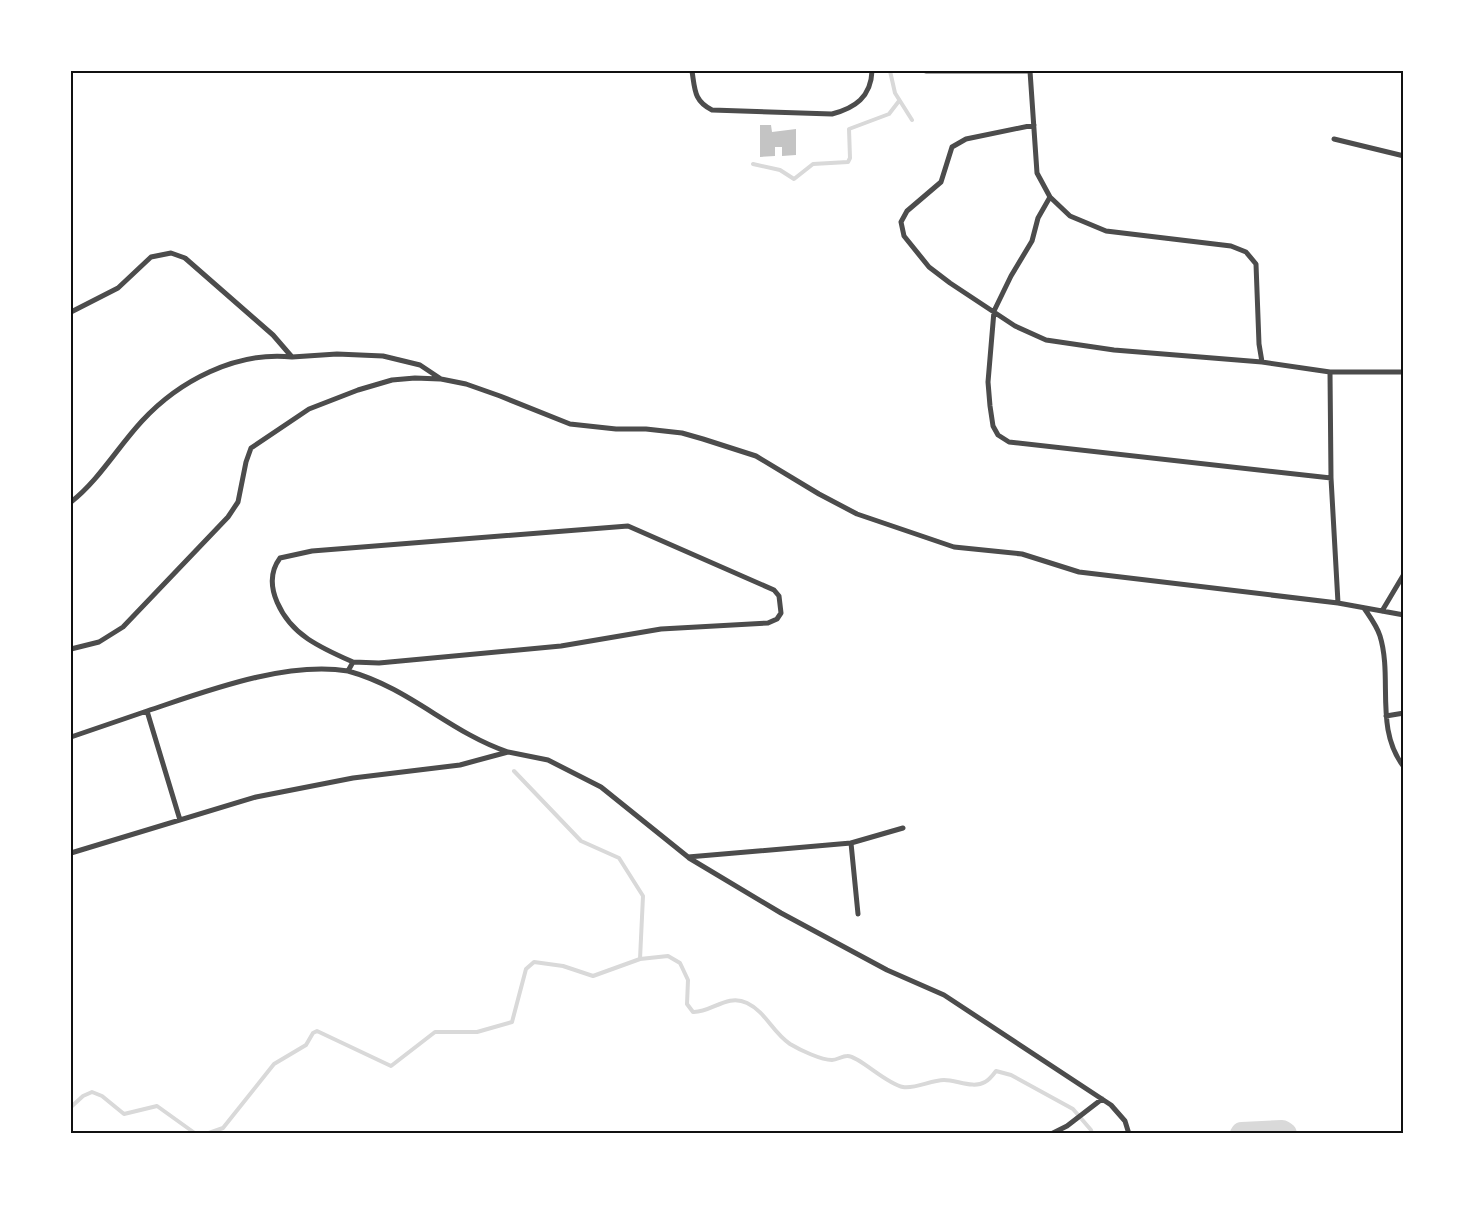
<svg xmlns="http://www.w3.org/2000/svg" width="1475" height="1205" font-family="'Public Sans',sans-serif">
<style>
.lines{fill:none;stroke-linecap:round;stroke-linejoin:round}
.stream{stroke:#d9d9d9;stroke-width:4}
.river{stroke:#d9d9d9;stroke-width:24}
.building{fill:#c4c4c4}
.minor{stroke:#4c4c4c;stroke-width:5}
.neatline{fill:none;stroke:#111;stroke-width:2}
</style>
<rect width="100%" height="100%" fill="#fff"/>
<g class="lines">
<path class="stream" d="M890,71L895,93L912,120
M753,164L780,170L794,179L813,164L848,162L850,158L849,129L889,114L899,101
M514,771L581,841L619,858L643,896L640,959
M71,1107L83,1096L92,1092L102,1096L124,1114L157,1106L196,1134
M206,1134L223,1128L274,1064L306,1045L313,1033L317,1031L391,1066L435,1032H477L512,1022L526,969L534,962L563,966L593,976L640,959L668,956L680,963L688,980L687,1004L693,1012C711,1013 727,993 747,1003C766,1012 772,1032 790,1044C800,1050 821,1060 832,1060C837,1060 842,1056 847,1056C858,1055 886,1084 903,1087C916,1089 931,1080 944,1080C957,1080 973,1089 985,1082C989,1080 993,1075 996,1071L1011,1075L1073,1109L1091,1130L1092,1134"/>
<path class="river" d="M1242,1134L1282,1132L1285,1134"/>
</g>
<path class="building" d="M760,125H771L772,132L796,129V155L782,156V147H775V156L760,157Z"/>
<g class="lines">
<path class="minor" d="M692,71C695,90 694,101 712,110L832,114C855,108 871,97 872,71
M926,71H1030
M1030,71L1037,173L1050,197L1070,216L1106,231L1231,246L1246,252L1256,264L1259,344L1262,362L1330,372
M1034,125L966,139L952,147L941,182L907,211L901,222L904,236L929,267L950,283L1015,326L1046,340L1114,350L1262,362
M1334,139L1404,156
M1050,197L1038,218L1032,241L1011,276L994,311L988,382L990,406L993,426L998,435L1009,442L1331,478
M71,312L118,288L151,257L171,253L185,258L273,335L292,357L337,354L383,356L420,365L441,379L466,384L500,396L570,424L616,429H646L682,433L703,439L756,456L819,494L857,514L954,547L1022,554L1079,572L1338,603L1404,615
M71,502C99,480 117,448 142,421C179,381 236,351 292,357
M1338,603L1331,478L1330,372H1404
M1364,608C1370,617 1377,626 1380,636C1393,678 1374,729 1404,767
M1382,611L1404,574
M71,649L99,642L123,627L228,517L238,502L246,462L251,448L309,409L358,390L392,380L415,378L440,379
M353,662C337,655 323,649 308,639C283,622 260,585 280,558L312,551L628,526L774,590L779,596L781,613L777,619L768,623L661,629L561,646L379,663L353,662L348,671C410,688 449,732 508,752
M1386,716L1404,713
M71,737L147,711
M180,820L147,711C207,691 285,661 348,671
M71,853L256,797L353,778L460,765L508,752L548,760L601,787L688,857L851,843
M689,858L781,913L887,970L944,995L1111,1105L1125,1121L1129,1134
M858,914L851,843L903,828
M1051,1134L1067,1126L1102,1099"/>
</g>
<rect width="1475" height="1205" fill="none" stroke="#ffffff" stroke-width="145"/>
<rect x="72" y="72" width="1330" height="1060" class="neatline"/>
</svg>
